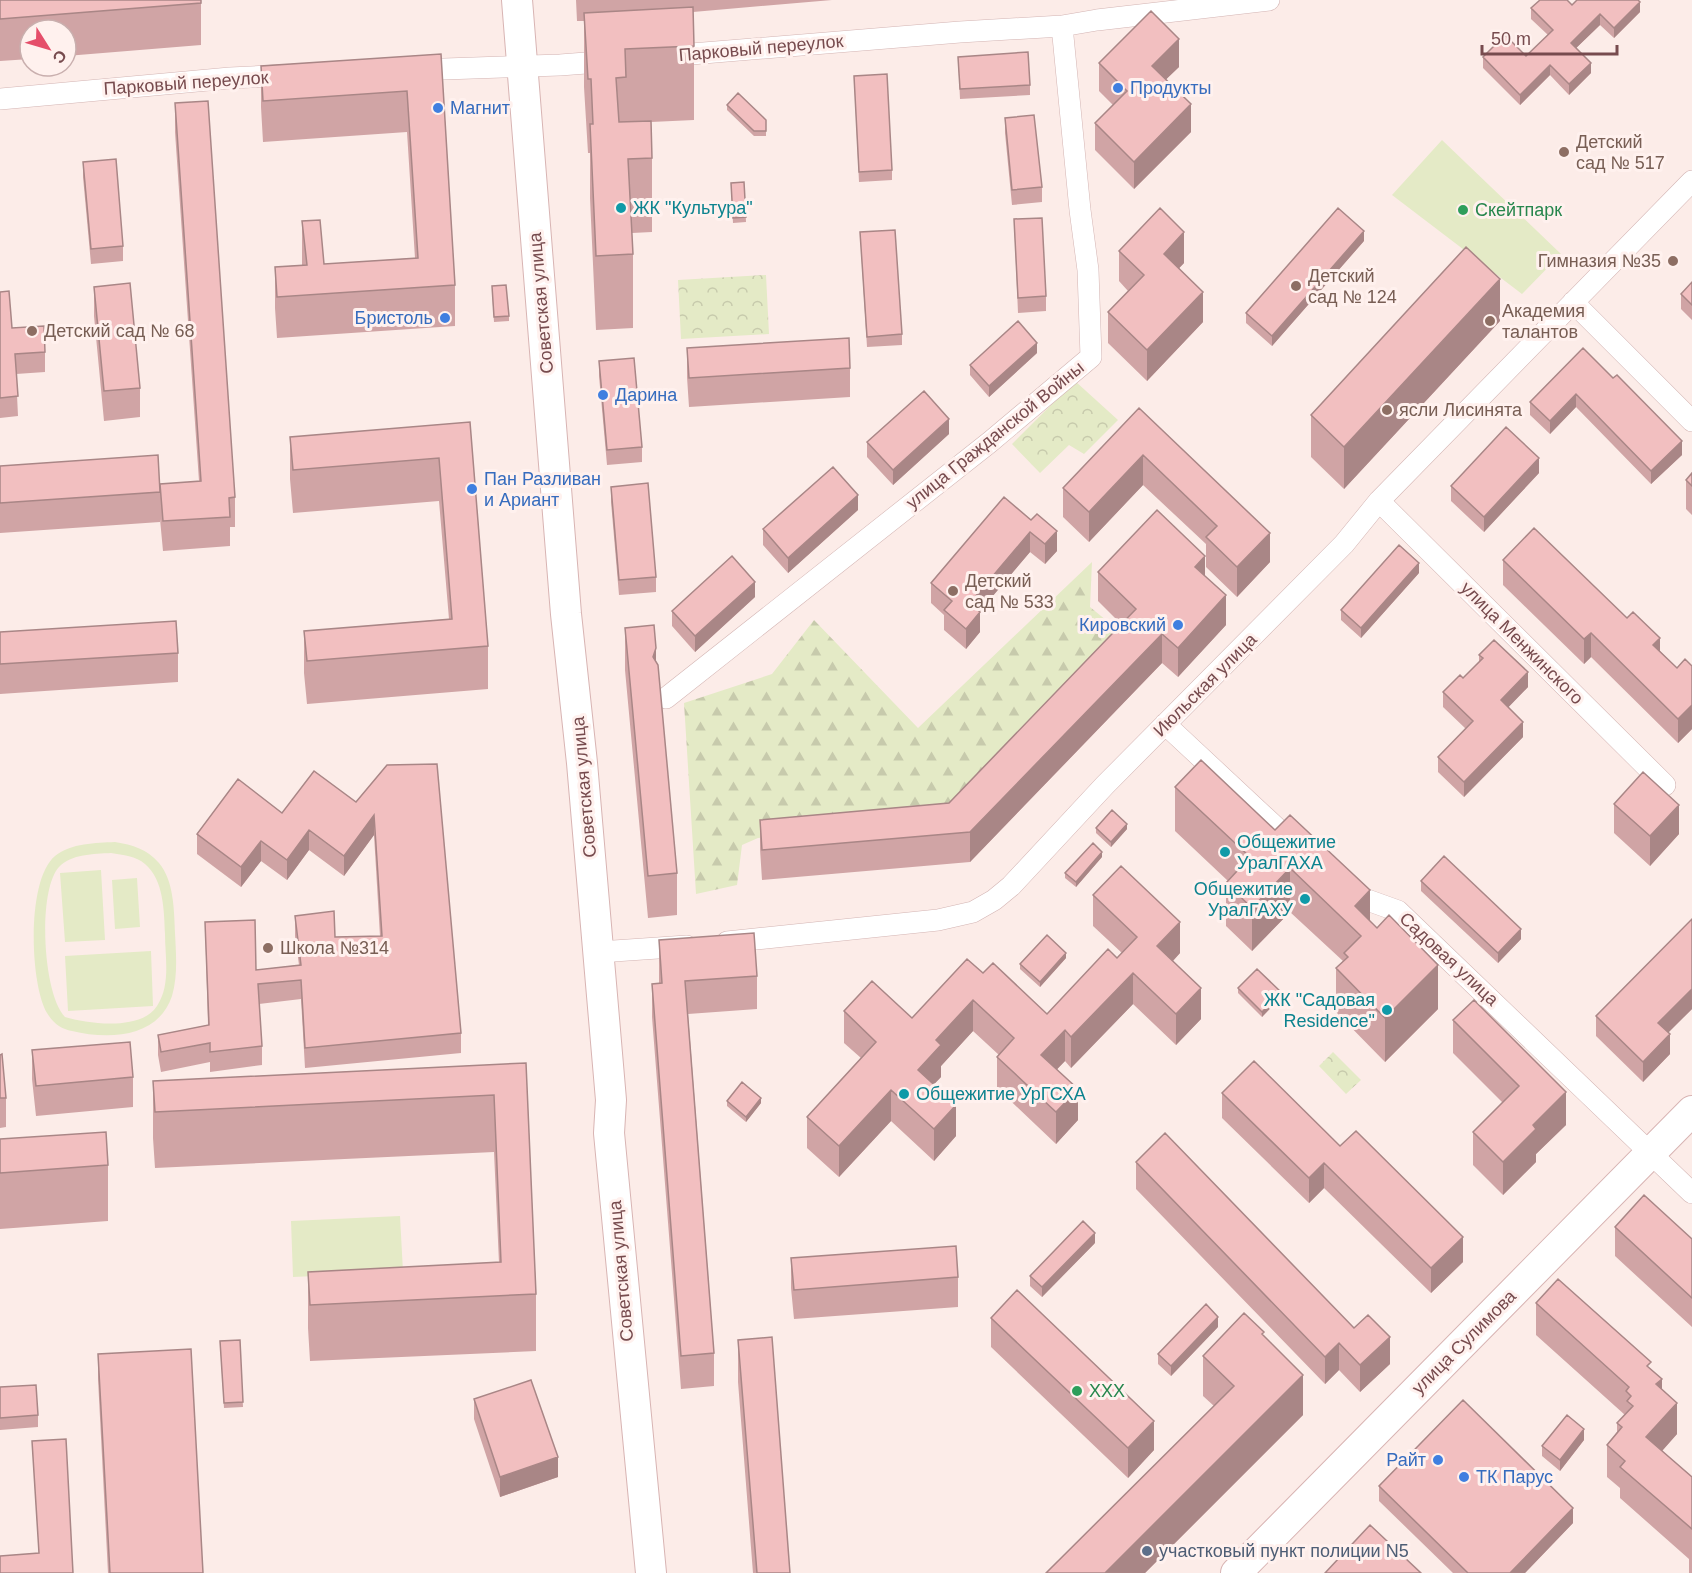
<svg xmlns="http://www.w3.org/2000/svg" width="1692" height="1573" font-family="Helvetica,sans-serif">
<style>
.forest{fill:url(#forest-firs)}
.park{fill:url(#park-crowns)}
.garden{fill:#e4eac6;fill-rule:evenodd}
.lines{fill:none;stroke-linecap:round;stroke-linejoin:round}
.street-casing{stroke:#d3b4b3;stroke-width:22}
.secondary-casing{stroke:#d8b4b3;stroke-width:32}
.street{stroke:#fff;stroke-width:21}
.secondary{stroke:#fff;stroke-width:30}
.wall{fill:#d0a4a5}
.shaded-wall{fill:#a98686}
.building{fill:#f2bfc0;stroke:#a98686;stroke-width:1.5}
.shop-dot{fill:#3f7fe0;stroke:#fff1ee;stroke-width:2}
.education-dot{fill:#8d6e63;stroke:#fff1ee;stroke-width:2}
.culture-dot{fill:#0f9aa8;stroke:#fff1ee;stroke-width:2}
.leisure-dot{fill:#2e9e5b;stroke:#fff1ee;stroke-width:2}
.service-dot{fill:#5c6f8a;stroke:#fff1ee;stroke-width:2}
.labels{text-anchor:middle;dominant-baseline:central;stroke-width:6;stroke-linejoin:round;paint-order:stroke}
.street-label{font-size:18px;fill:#774b4e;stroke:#fff1ee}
.shop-label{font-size:18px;fill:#366cbe;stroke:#fff1ee;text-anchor:start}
.education-label{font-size:18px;fill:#785e54;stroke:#fff1ee;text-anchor:start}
.culture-label{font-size:18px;fill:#0d838f;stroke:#fff1ee;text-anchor:start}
.leisure-label{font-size:18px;fill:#27864d;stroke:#fff1ee;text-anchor:start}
.service-label{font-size:18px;fill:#4e5e75;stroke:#fff1ee;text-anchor:start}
</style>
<defs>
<pattern id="forest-firs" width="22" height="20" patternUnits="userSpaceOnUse" patternTransform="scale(1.5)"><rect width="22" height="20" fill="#e4eac6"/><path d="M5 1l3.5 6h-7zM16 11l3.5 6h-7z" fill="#c7caac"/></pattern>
<pattern id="park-crowns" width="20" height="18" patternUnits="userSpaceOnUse" patternTransform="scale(1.5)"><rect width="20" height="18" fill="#e4eac6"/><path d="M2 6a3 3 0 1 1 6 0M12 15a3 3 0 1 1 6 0" fill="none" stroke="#c7caac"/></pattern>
</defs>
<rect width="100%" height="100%" fill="#fcece8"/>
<path class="forest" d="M1092,562L1090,607L1123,634L942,819L758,838L742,845L737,885L696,894L684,703L772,674L814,620L918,728Z"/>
<path class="park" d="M766,275L769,334L681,339L678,280Z
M1075,381L1118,420L1084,454L1069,445L1040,473L1012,444Z
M1333,1052L1361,1080L1346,1094L1319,1066Z"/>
<path class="garden" d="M1442,140L1561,254L1522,294L1392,195Z
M115,842C133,845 147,849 159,863C174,881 174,910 175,933C176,953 178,976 172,996C158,1038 109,1040 72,1031C61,1029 53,1023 47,1013C30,984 26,880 55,856C71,843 96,843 115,842ZM111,853C123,855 136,856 145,864C164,880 164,911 165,934C165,957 171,985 157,1006C141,1031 89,1024 65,1017C43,995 37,891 59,867C71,854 94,854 111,853Z
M101,870L105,940L65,942L60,873Z
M137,878L140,927L115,929L112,880Z
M151,951L153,1006L68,1011L65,956Z
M400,1216L403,1272L293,1277L291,1221Z"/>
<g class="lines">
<defs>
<path id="street" d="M667,56L960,32L1062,26L1097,20L1269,0
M415,70L560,65L612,61
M0,99L230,78L288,75
M1573,302L1692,421
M1379,501L1665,785
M666,698L990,442L1091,357L1088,270L1080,210L1062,26
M1165,724L1298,848
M1345,892L1398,911L1692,1193
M727,942L938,920L973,912L994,900L1011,886L1105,785L1344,544L1379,501L1692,181
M599,952L687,946"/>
<path id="secondary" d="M517,0L566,614L582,763L611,1100L609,1133L651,1573
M1236,1573L1692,1111"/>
</defs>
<use href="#street" class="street-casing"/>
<use href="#secondary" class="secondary-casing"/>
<use href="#street" class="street"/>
<use href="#secondary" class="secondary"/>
</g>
<path class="wall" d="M0,0H201V45L66,56V30H30V59L0,61Z
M576,0H832L693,12L694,46V120L651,122L652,158V232L632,233L633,254V328L596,330L590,198V153H588L584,87V21H577Z
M1572,5L1640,12L1614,38L1600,25L1576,48L1591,73L1569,95L1550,75L1520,105L1483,68V57L1526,56L1548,35L1531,19V8Z
M441,54L455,285V326L277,338L275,308V267L302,265V221L324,264L415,258L407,132L263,142L261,107V66Z
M958,57L1030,85V95L960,99Z
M1099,63L1179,67L1166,79L1191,132L1134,189L1095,150V123L1113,105L1099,91Z
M854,76L892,170V180L859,182Z
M175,103L235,497V527H230V546L163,551L160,519V522L0,533V466L160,485L199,481L175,132Z
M727,105L766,120V136H754L727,110Z
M1005,118L1042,187V202L1012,205L1005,133Z
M83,162L123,246V261L91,264L83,177Z
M744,182L746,222L733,223L731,183Z
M1014,219L1046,296V311L1018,313Z
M860,232L902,334V345L867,347Z
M1364,241L1272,346L1246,323V313Z
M1119,251L1184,263L1179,268L1203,322L1147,381L1108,343V312L1128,291L1119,281Z
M1692,282V320L1681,309V294Z
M94,287L140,388V417L104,421L94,316Z
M492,291L509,316V321L494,322Z
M0,292L12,328L45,352V372L16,374L18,416L0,418Z
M1500,321L1344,489L1311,457V415Z
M687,348L850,368V397L689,407L687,377Z
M1037,353L989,397L970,375V365Z
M599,361L642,447V462L607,465L599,376Z
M1613,378L1682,455L1651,484L1576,407L1550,434L1530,415V402Z
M1139,408L1270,562L1237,597L1206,567V544L1143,485L1089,542L1063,517V488Z
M470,422L488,646V689L307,704L304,673V631L449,619L439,501L293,513L290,479V437Z
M949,434L893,485L867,457V442Z
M1539,473L1484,532L1451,501V486Z
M1692,473V515L1686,509V480Z
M611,487L656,577V592L619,595L611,502Z
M1004,497L1057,551L1045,564L1030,552L979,612L980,632L966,649L944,630V615L931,603V583Z
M858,510L788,573L763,545V529Z
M1503,560L1660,651L1677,668L1692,666V729L1678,743L1591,657L1584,664L1503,585Z
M1098,572L1205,577L1226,625L1178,677L1162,663L970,862L762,880L760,849V820L949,803L1121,624L1098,601Z
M1419,573L1361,638L1341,620V610Z
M755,597L695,652L672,626V611Z
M625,628L656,662L677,873V915L648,918L625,670Z
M0,632L178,653V682L0,694Z
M1479,655L1528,687L1508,707L1523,737L1464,797L1438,772V757L1466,729L1443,707V692L1463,678L1479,662Z
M387,765L461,1033V1053L305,1068L301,999L259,1004L262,1046V1065L210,1072V1062L161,1072L158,1055V1035L208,1025L205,922L256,970L299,965L295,936V916L335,937L380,936L374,835L344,876L309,850L287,880L261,861L241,887L197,854V834L282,813L356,802Z
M1175,787L1370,921L1438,1009L1385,1062L1336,1012V968L1343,961L1290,912L1252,951L1226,926V883L1228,881L1175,831Z
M1614,804L1679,834L1650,866L1614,833Z
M1096,828L1127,829L1111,847L1096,833Z
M1102,857L1076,887L1065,878V873Z
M1421,881L1521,939L1498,963L1421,891Z
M1093,895L1180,953L1173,961L1201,1019L1176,1045L1133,1004L1071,1068L1065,1061L1057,1069L1078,1120L1056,1144L997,1088V1057L999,1055L973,1031L941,1066V1077L934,1084L956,1136L934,1161L891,1121L839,1177L807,1148V1117L861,1058L844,1043V1011L912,1018L983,973L1047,1014L1117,958L1122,953L1093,926Z
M1692,919V1009L1668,1032L1670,1054L1643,1082L1596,1036V1016Z
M659,940L757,976V1009L688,1014L714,1353V1386L681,1389L652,1017V984H659Z
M1066,958L1040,987L1020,969V964Z
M1238,988L1281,997L1262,1017L1238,993Z
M1453,1020L1566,1125L1536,1154V1162L1503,1195L1473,1165V1132L1503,1103L1453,1053Z
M32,1050L133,1077V1107L36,1116L32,1079Z
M0,1055L6,1098V1127L0,1128Z
M526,1063L536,1294V1351L310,1361L308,1328V1272L499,1263L494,1152L155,1168L153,1138V1081Z
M1222,1093L1340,1146L1463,1262L1431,1293L1324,1188L1309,1203L1222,1118Z
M727,1101L761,1103L746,1122L727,1106Z
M0,1139L108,1165V1221L0,1229Z
M1136,1162L1354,1328L1390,1364L1360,1392L1339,1370L1325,1384L1136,1189Z
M1615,1227L1692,1239V1327L1615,1256Z
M1095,1243L1042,1297L1030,1286V1276Z
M791,1258L958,1277V1307L794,1319L791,1288Z
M1536,1303L1651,1369L1662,1389L1677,1434L1662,1451L1692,1477V1573H1689V1559L1620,1498V1488L1607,1477V1445L1617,1432V1423L1625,1415L1536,1335Z
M991,1318L1154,1450L1128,1478L991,1347Z
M1218,1327L1171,1376L1158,1364V1354Z
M1264,1336L1303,1415L1145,1573H1046L1214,1406L1203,1396V1356Z
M240,1340L243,1407L224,1408L220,1341Z
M738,1340L790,1573H753L738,1382Z
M98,1354L203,1573H108L98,1379Z
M0,1387L38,1415V1427L0,1430Z
M474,1399L558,1477L500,1497L474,1419Z
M1584,1440L1560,1471L1542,1456V1446Z
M32,1441L73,1573H0L39,1554Z
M1379,1486L1573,1523L1525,1573H1453L1379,1501Z"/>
<path class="shaded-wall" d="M1640,2V12L1614,38V28Z
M1600,14V25L1571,53V43Z
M1179,39V67L1152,93V66Z
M1591,63V73L1569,95V84Z
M1550,65V75L1520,105V95Z
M1191,104V132L1134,189V162Z
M1364,231V241L1272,346V336Z
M1184,232V263L1164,284V254Z
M1500,279V321L1344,489V447Z
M1203,292V322L1147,381V350Z
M1037,343V353L989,397V386Z
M1576,394V407L1550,434V421Z
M949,419V434L893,485V470Z
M1682,441V455L1651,484V471Z
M1143,455V485L1089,542V512Z
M1539,458V473L1484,532V517Z
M858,495V510L788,573V558Z
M1057,531V551L1045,564V544Z
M1030,532V552L970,623V603Z
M1270,533V562L1237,597V567Z
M1205,556V586L1195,567Z
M1419,563V573L1361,638V628Z
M755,582V597L695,652V636Z
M1226,595V625L1178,677V648Z
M980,612V632L966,649V629Z
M1591,633V657L1584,664V639Z
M1162,634V663L970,862V832Z
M1660,638V662L1653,645Z
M656,648V690L653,657Z
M1528,672V687L1501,715V700Z
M1692,705V729L1678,743V719Z
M1523,722V737L1464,797V782Z
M1679,805V834L1650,866V836Z
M374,815V835L344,876V856Z
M1127,824V829L1111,847V842Z
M309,830V850L287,880V860Z
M261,841V861L241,887V867Z
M1102,852V857L1076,887V882Z
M1290,868V912L1252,951V908Z
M1370,890V933L1361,936L1355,906Z
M1180,922V953L1157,978V946Z
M1521,929V939L1498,963V953Z
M1066,953V958L1040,987V982Z
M1438,965V1009L1385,1062V1018Z
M1133,973V1004L1071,1068V1037Z
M1201,988V1019L1176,1045V1014Z
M1692,989V1009L1658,1043V1023Z
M1281,992V997L1262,1017V1012Z
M973,1000V1031L941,1066V1077L918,1101V1070L936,1040Z
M1065,1030V1061L1041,1086V1055Z
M1670,1034V1054L1643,1082V1062Z
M1078,1089V1120L1056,1144V1112Z
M891,1090V1121L839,1177V1146Z
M1566,1092V1125L1536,1154V1162L1503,1195V1162L1533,1125Z
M761,1098V1103L746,1122V1117Z
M956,1105V1136L934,1161V1129Z
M1324,1163V1188L1309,1203V1178Z
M1095,1233V1243L1042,1297V1287Z
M1463,1237V1262L1431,1293V1268Z
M1218,1317V1327L1171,1376V1366Z
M1390,1337V1364L1360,1392V1365Z
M1339,1343V1370L1325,1384V1357Z
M1303,1375V1415L1145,1573H1105Z
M1662,1379V1411L1656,1384Z
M1677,1403V1434L1646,1469V1437Z
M1154,1421V1450L1128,1478V1448Z
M1584,1429V1440L1560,1471V1460Z
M558,1457V1477L500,1497V1477Z
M1573,1508V1523L1525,1573H1510Z"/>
<path class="building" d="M0,0H201V3L0,19Z
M1540,0H1567L1572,5L1577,0H1638L1640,2L1614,28L1600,14L1571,43L1591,63L1569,84L1550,65L1520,95L1483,57L1505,35L1526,56L1553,30L1531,8Z
M693,7L694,46L625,49L626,77L616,78L619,122L651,121L652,158L628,159L633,254L596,256L590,124H593L591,79H588L584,13Z
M1151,11L1179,39L1152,66L1191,104L1134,162L1095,123L1127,91L1099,63Z
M1028,52L1030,85L960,89L958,57Z
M441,54L455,285L277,297L275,267L307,265L302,221L320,220L324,264L418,258L407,91L263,101L261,66Z
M887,74L892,170L859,172L854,76Z
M738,93L766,120V131H754L727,105Z
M208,101L235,497L229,498L230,517L163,521L160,484L201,481L175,103Z
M1034,115L1042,187L1012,190L1005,118Z
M116,159L123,246L91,249L83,162Z
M744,182L746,217L733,218L731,183Z
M1160,208L1184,232L1164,254L1203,292L1147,350L1108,312L1144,275L1119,251Z
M1338,208L1364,231L1272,336L1246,313Z
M1042,218L1046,296L1018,298L1014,219Z
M895,230L902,334L867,337L860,232Z
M1466,247L1500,279L1344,447L1311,415Z
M1692,282V305L1681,294Z
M130,283L140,388L104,391L94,287Z
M506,285L509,316L494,317L492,286Z
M9,291L12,328L44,326L45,352L15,354L18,396L0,398V292Z
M1018,321L1037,343L989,386L970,365Z
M849,338L850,368L689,378L687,348Z
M1583,348L1613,378L1617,375L1682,441L1651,471L1576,394L1550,421L1530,402Z
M634,358L642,447L607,450L599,361Z
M924,391L949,419L893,470L867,442Z
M1139,408L1270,533L1237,567L1206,537L1217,526L1143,455L1089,512L1063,488Z
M470,422L488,646L307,661L304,631L452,619L439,458L293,470L290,437Z
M1506,427L1539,458L1484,517L1451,486Z
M158,455L160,492L0,503V466Z
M833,467L858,495L788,558L763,529Z
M1692,473V486L1686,480Z
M648,483L656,577L619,580L611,487Z
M1004,497L1031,520L1037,514L1057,531L1045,544L1030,532L970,603L980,612L966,629L944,610L952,601L931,583Z
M1157,510L1205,556L1195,567L1226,595L1178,648L1162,634L970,832L762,850L760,820L949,803L1136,609L1098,572Z
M1534,528L1627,618L1633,612L1660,638L1653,645L1677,668L1685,659L1692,666V705L1678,719L1591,633L1584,639L1503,560Z
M1399,545L1419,563L1361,628L1341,610Z
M732,556L755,582L695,636L672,611Z
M176,621L178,653L0,664V632Z
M654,625L656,648L653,657L658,665L677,873L648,876L625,628Z
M1494,640L1528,672L1501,700L1523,722L1464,782L1438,757L1473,721L1443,692L1460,675L1463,678L1483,658L1479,655Z
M1201,760L1275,830L1290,815L1370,890L1355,906L1377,928L1389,915L1438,965L1385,1018L1336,968L1348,957L1344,953L1361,936L1290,868L1252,908L1226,883L1250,857L1175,787Z
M437,764L461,1033L305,1048L301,980L258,984L262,1046L210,1052V1043L161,1052L158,1035L209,1025L205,922L255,920L256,970L301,965L295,916L334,911L335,937L382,936L374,815L344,856L309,830L287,860L261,841L241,867L197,834L238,779L282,813L314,771L356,802L387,765Z
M1643,772L1679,805L1650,836L1614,804Z
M1112,810L1127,824L1111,842L1096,828Z
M1093,843L1102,852L1076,882L1065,873Z
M1444,856L1521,929L1498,953L1421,881Z
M1121,866L1180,922L1157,946L1201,988L1176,1014L1133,973L1071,1037L1065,1030L1041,1055L1078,1089L1056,1112L997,1057L1014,1038L973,1000L936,1040L941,1045L918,1070L956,1105L934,1129L891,1090L839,1146L807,1117L876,1042L844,1011L872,981L912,1018L967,959L983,973L993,963L1047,1014L1108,949L1117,958L1137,937L1093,895Z
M1692,919V989L1658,1023L1670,1034L1643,1062L1596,1016Z
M754,933L757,976L685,981L714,1353L681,1356L652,984L662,983L659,940Z
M1047,935L1066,953L1040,982L1020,964Z
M1257,969L1281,992L1262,1012L1238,988Z
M1474,1000L1566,1092L1533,1125L1536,1129L1503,1162L1473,1132L1519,1086L1453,1020Z
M130,1042L133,1077L36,1086L32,1050Z
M2,1054L6,1098H0V1055Z
M1254,1061L1340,1146L1356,1131L1463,1237L1431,1268L1324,1163L1309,1178L1222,1093Z
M526,1063L536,1294L310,1305L308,1272L501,1262L494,1095L155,1112L153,1081Z
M742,1082L761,1098L746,1117L727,1101Z
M106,1132L108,1165L0,1173V1139Z
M1165,1133L1354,1328L1368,1315L1390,1337L1360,1365L1339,1343L1325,1357L1136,1162Z
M1644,1195L1692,1239V1298L1615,1227Z
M1083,1221L1095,1233L1042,1287L1030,1276Z
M956,1246L958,1277L794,1290L791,1258Z
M1558,1279L1651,1362L1647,1366L1662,1379L1656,1384L1677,1403L1646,1437L1692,1477V1529L1620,1467L1625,1461L1607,1445L1622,1427L1617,1423L1633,1406L1627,1401L1631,1396L1626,1391L1629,1387L1536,1303Z
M1017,1290L1154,1421L1128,1448L991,1318Z
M1206,1304L1218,1317L1171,1366L1158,1354Z
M1244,1313L1264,1332L1262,1334L1303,1375L1105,1573H1046L1234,1386L1203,1356Z
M772,1337L790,1573H757L738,1340Z
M240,1340L243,1402L224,1403L220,1341Z
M191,1349L203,1573H110L98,1354Z
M531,1380L558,1457L500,1477L474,1399Z
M36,1385L38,1415L0,1418V1387Z
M1463,1400L1573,1508L1510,1573H1468L1379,1486Z
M1567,1415L1584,1429L1560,1460L1542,1446Z
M66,1439L73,1573H0V1556L39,1553L32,1441Z
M1370,1525L1421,1573H1325Z"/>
<g class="shop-dot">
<circle cx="1118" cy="88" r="6"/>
<circle cx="438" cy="108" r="6"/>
<circle cx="445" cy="318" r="6"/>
<circle cx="603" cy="395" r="6"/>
<circle cx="472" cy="489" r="6"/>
<circle cx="1178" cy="625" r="6"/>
<circle cx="1438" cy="1460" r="6"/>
<circle cx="1464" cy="1477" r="6"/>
</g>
<g class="education-dot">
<circle cx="1564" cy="152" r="6"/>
<circle cx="1673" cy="261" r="6"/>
<circle cx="1296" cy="286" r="6"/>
<circle cx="1490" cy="321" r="6"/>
<circle cx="32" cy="331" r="6"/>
<circle cx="1387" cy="410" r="6"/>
<circle cx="953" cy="591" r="6"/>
<circle cx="268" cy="948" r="6"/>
</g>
<g class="culture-dot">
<circle cx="621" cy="208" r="6"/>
<circle cx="1225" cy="852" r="6"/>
<circle cx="1305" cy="899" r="6"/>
<circle cx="1387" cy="1010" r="6"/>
<circle cx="904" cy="1094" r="6"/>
</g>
<g class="leisure-dot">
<circle cx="1463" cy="210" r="6"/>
<circle cx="1077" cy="1391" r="6"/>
</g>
<circle class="service-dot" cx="1147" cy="1551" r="6"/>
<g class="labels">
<g class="street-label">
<text transform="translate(761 48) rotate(-5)">Парковый переулок</text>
<text transform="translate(186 83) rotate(-4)">Парковый переулок</text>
<text transform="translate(541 303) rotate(-95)">Советская улица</text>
<text transform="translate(995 435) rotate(-39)">улица Гражданской Войны</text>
<text transform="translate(1522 643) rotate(45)">улица Менжинского</text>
<text transform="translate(1205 685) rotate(-45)">Июльская улица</text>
<text transform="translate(584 787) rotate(-95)">Советская улица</text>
<text transform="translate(1449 959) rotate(43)">Садовая улица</text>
<text transform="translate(621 1271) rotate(-95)">Советская улица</text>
<text transform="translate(1464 1342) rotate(-45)">улица Сулимова</text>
</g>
<g class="shop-label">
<text x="1130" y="88">Продукты</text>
<text x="450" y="108">Магнит</text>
<text x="433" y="318" text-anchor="end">Бристоль</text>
<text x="615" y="395">Дарина</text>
<text x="484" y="479">Пан Разливан<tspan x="484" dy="21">и Ариант</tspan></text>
<text x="1166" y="625" text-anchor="end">Кировский</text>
<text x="1426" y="1460" text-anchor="end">Райт</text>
<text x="1476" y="1477">ТК Парус</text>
</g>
<g class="education-label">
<text x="1576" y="142">Детский<tspan x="1576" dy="21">сад № 517</tspan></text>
<text x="1661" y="261" text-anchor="end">Гимназия №35</text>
<text x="1308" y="276">Детский<tspan x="1308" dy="21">сад № 124</tspan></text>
<text x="1502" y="311">Академия<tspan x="1502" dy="21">талантов</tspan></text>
<text x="44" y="331">Детский сад № 68</text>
<text x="1399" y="410">ясли Лисинята</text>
<text x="965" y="581">Детский<tspan x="965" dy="21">сад № 533</tspan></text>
<text x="280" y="948">Школа №314</text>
</g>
<g class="culture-label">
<text x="633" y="208">ЖК "Культура"</text>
<text x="1237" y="842">Общежитие<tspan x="1237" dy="21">УралГАХА</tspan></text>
<text x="1293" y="889" text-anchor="end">Общежитие<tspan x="1293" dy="21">УралГАХУ</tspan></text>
<text x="1375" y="1000" text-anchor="end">ЖК "Садовая<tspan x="1375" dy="21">Residence"</tspan></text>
<text x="916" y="1094">Общежитие УрГСХА</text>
</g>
<g class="leisure-label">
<text x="1475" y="210">Скейтпарк</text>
<text x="1089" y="1391">XXX</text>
</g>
<g class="service-label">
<text x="1159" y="1551">участковый пункт полиции N5</text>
</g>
</g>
<g transform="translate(48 48) rotate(127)"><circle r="28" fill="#fff1ee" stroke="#c9afae" stroke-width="1.5"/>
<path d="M0-4.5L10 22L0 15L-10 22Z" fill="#e54e6a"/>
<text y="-9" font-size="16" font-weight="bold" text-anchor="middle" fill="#774b4e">С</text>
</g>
<path d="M1482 45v9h135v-9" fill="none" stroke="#774b4e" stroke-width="3"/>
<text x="1491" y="45" font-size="18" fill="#774b4e" stroke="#fff1ee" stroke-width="4.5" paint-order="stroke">50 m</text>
</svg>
